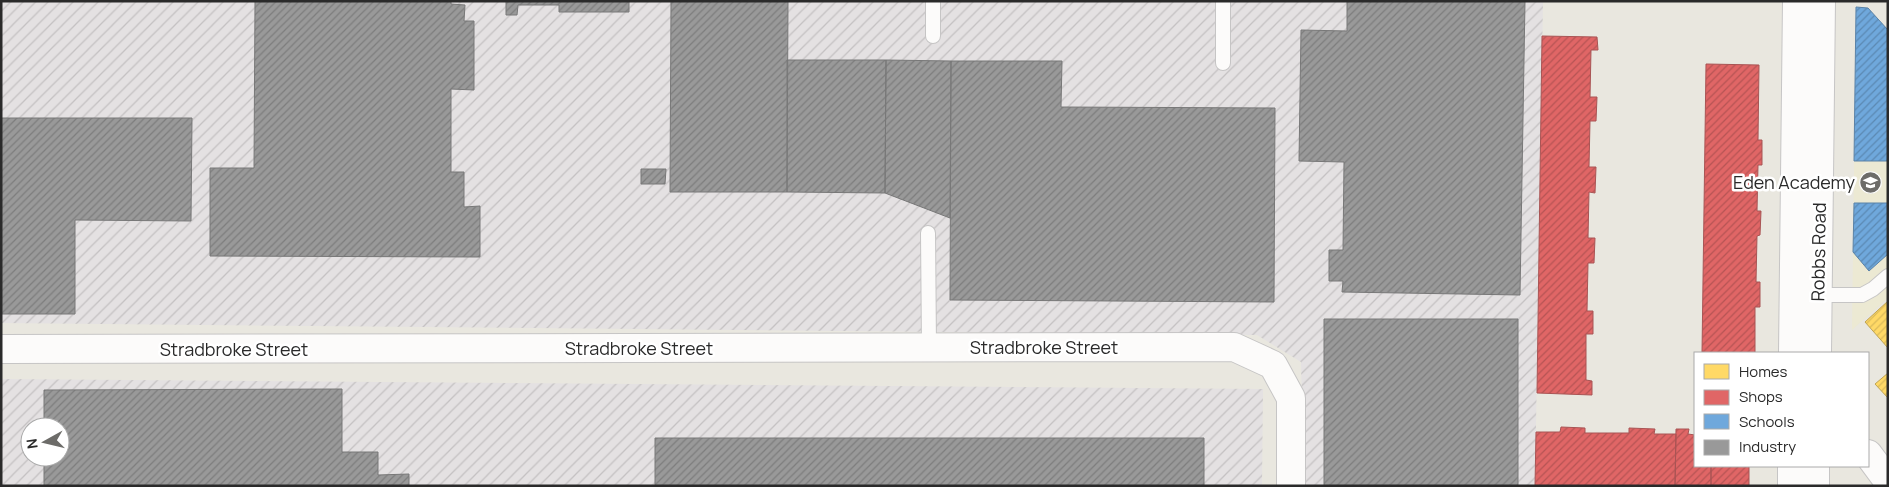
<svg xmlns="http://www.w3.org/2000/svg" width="1889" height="487" font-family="Manrope,sans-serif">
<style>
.industrial{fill:url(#industrial-furrows);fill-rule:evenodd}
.education{fill:#ece9d3}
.homes{fill:url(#homes-hatch);stroke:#bfa454}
.shops{fill:url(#shops-hatch);stroke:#a95454}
.schools{fill:url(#schools-hatch);stroke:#5a82a7}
.industry{fill:url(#industry-hatch);stroke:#787878}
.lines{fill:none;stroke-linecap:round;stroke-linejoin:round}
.lane-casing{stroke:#c6c5c5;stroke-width:16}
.street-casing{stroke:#c6c5c5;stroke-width:30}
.lane{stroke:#fcfbfa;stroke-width:14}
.street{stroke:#fcfbfa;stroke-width:28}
.labels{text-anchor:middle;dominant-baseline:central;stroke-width:5;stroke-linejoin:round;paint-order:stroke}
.poi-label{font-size:18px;fill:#2a2a2a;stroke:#fff;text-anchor:end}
.street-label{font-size:18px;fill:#2a2a2a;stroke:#fff}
</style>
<defs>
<pattern id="industrial-furrows" width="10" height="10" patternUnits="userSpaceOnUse" patternTransform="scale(1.25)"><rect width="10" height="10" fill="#e4e1e2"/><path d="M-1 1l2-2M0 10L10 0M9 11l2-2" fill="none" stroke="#c4c1c2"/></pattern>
<pattern id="homes-hatch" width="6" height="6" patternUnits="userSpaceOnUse" patternTransform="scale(1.25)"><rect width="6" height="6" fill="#ffd966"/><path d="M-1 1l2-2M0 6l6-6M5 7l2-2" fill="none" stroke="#dbba59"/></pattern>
<pattern id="shops-hatch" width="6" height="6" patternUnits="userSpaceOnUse" patternTransform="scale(1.25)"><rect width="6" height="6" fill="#e06666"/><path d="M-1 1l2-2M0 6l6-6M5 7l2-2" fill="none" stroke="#b65454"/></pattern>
<pattern id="schools-hatch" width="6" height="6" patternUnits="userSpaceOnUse" patternTransform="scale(1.25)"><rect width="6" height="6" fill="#6fa8dc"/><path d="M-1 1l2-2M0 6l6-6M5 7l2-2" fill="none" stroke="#5b89b3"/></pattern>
<pattern id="industry-hatch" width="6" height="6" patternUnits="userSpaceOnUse" patternTransform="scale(1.25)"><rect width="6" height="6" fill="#999"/><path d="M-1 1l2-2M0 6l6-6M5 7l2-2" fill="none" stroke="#7d7d7d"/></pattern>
</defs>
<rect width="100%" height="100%" fill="#e9e7df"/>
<path class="industrial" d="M1,1H1543L1535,486H1304L1301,362L1257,335L1,323Z
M1,379L1263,389L1262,486H1ZM30,427H60V457H30Z"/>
<path class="education" d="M1856,7L1868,8L1888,30V298L1852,330Z"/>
<path class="homes" d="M1888,301V348L1865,322Z
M1888,373V398L1875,384Z"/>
<path class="shops" d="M1542,36L1597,37L1598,50H1591L1590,97H1597L1596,121H1590L1589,167H1596L1595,193L1589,192L1588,238H1595L1594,263H1588L1587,311H1593V334H1586V380L1592,381V395L1537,393Z
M1706,64L1759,65L1758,140H1762V165H1758L1757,211H1761L1760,235L1757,236L1756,282H1760V307H1755V353H1702Z
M1561,427L1585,428V433H1629V428L1655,429L1654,434H1676L1675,486H1535L1536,432H1560Z
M1676,429H1689L1688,434L1695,435V466H1711V486H1675Z
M1711,466H1749V486H1711Z"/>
<path class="schools" d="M1856,7L1868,8L1888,30V161H1854Z
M1854,203H1888V254L1869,271L1853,252Z"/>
<path class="industry" d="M255,1H451V4L465,5L464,21H474V90L451,89V172H464V207L480,206V257L210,256V168H254Z
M506,1H629V12H559V5H518L517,15H506Z
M671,1H788L787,192H670Z
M1347,1H1525L1520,295L1342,292L1343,281H1329V250H1343L1344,162L1299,161L1301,30L1347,31Z
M787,60H886L885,193L787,192Z
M886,60L951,61L950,218L885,193Z
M951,61H1062L1061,107L1275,108L1274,302L950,300Z
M1,118H192L191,221L75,220V314H1Z
M641,169H666L665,184H641Z
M1324,319H1518V486H1324Z
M342,389V452H378V475L409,474V486H44V457H60V427H44V390Z
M655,438H1204V486H655Z"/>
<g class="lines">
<defs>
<path id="lane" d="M1223,1V63
M933,36V1
M928,233L929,347
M1817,295H1862L1873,289L1888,276"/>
<path id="street" d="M1,349L1234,347L1273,365L1291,398V486
M1793,353L1797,1
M1817,353L1821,1
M1868,454L1888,481
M1792,486V466
M1815,486V466"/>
</defs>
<use href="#lane" class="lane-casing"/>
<use href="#street" class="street-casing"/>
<use href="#lane" class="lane"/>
<use href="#street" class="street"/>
</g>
<defs>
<symbol id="school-disc" viewBox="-11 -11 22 22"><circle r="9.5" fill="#6d6c69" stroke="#fff"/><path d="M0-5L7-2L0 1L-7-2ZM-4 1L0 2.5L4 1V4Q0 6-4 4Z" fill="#fff"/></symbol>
</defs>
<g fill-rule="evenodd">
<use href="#school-disc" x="1858" y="170" width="25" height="25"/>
</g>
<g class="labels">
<g class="poi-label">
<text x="1855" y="182">Eden Academy</text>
</g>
<g class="street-label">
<text transform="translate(1818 252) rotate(-89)">Robbs Road</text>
<text x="1044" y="347">Stradbroke Street</text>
<text x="639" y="348">Stradbroke Street</text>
<text x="234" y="349">Stradbroke Street</text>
</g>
</g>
<rect width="1889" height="487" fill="none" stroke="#2a2a2a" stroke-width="5"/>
<rect x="1694" y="352" width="175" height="115" fill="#ffffff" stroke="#aaaaaa"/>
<rect x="1704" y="364" width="25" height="15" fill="#ffd966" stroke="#aaaaaa"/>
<text x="1739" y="377" font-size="15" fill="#2a2a2a">Homes</text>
<rect x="1704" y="390" width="25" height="15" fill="#e06666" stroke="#aaaaaa"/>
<text x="1739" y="402" font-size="15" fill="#2a2a2a">Shops</text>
<rect x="1704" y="414" width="25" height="15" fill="#6fa8dc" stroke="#aaaaaa"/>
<text x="1739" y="427" font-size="15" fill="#2a2a2a">Schools</text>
<rect x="1704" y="440" width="25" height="15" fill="#999999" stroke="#aaaaaa"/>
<text x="1739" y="452" font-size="15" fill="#2a2a2a">Industry</text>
<g transform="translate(45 442) rotate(262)"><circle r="24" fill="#ffffff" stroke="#aaaaaa"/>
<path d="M0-4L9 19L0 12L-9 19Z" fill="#6d6c69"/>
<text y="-8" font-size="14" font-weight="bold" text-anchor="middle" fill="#2a2a2a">N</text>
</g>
</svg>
